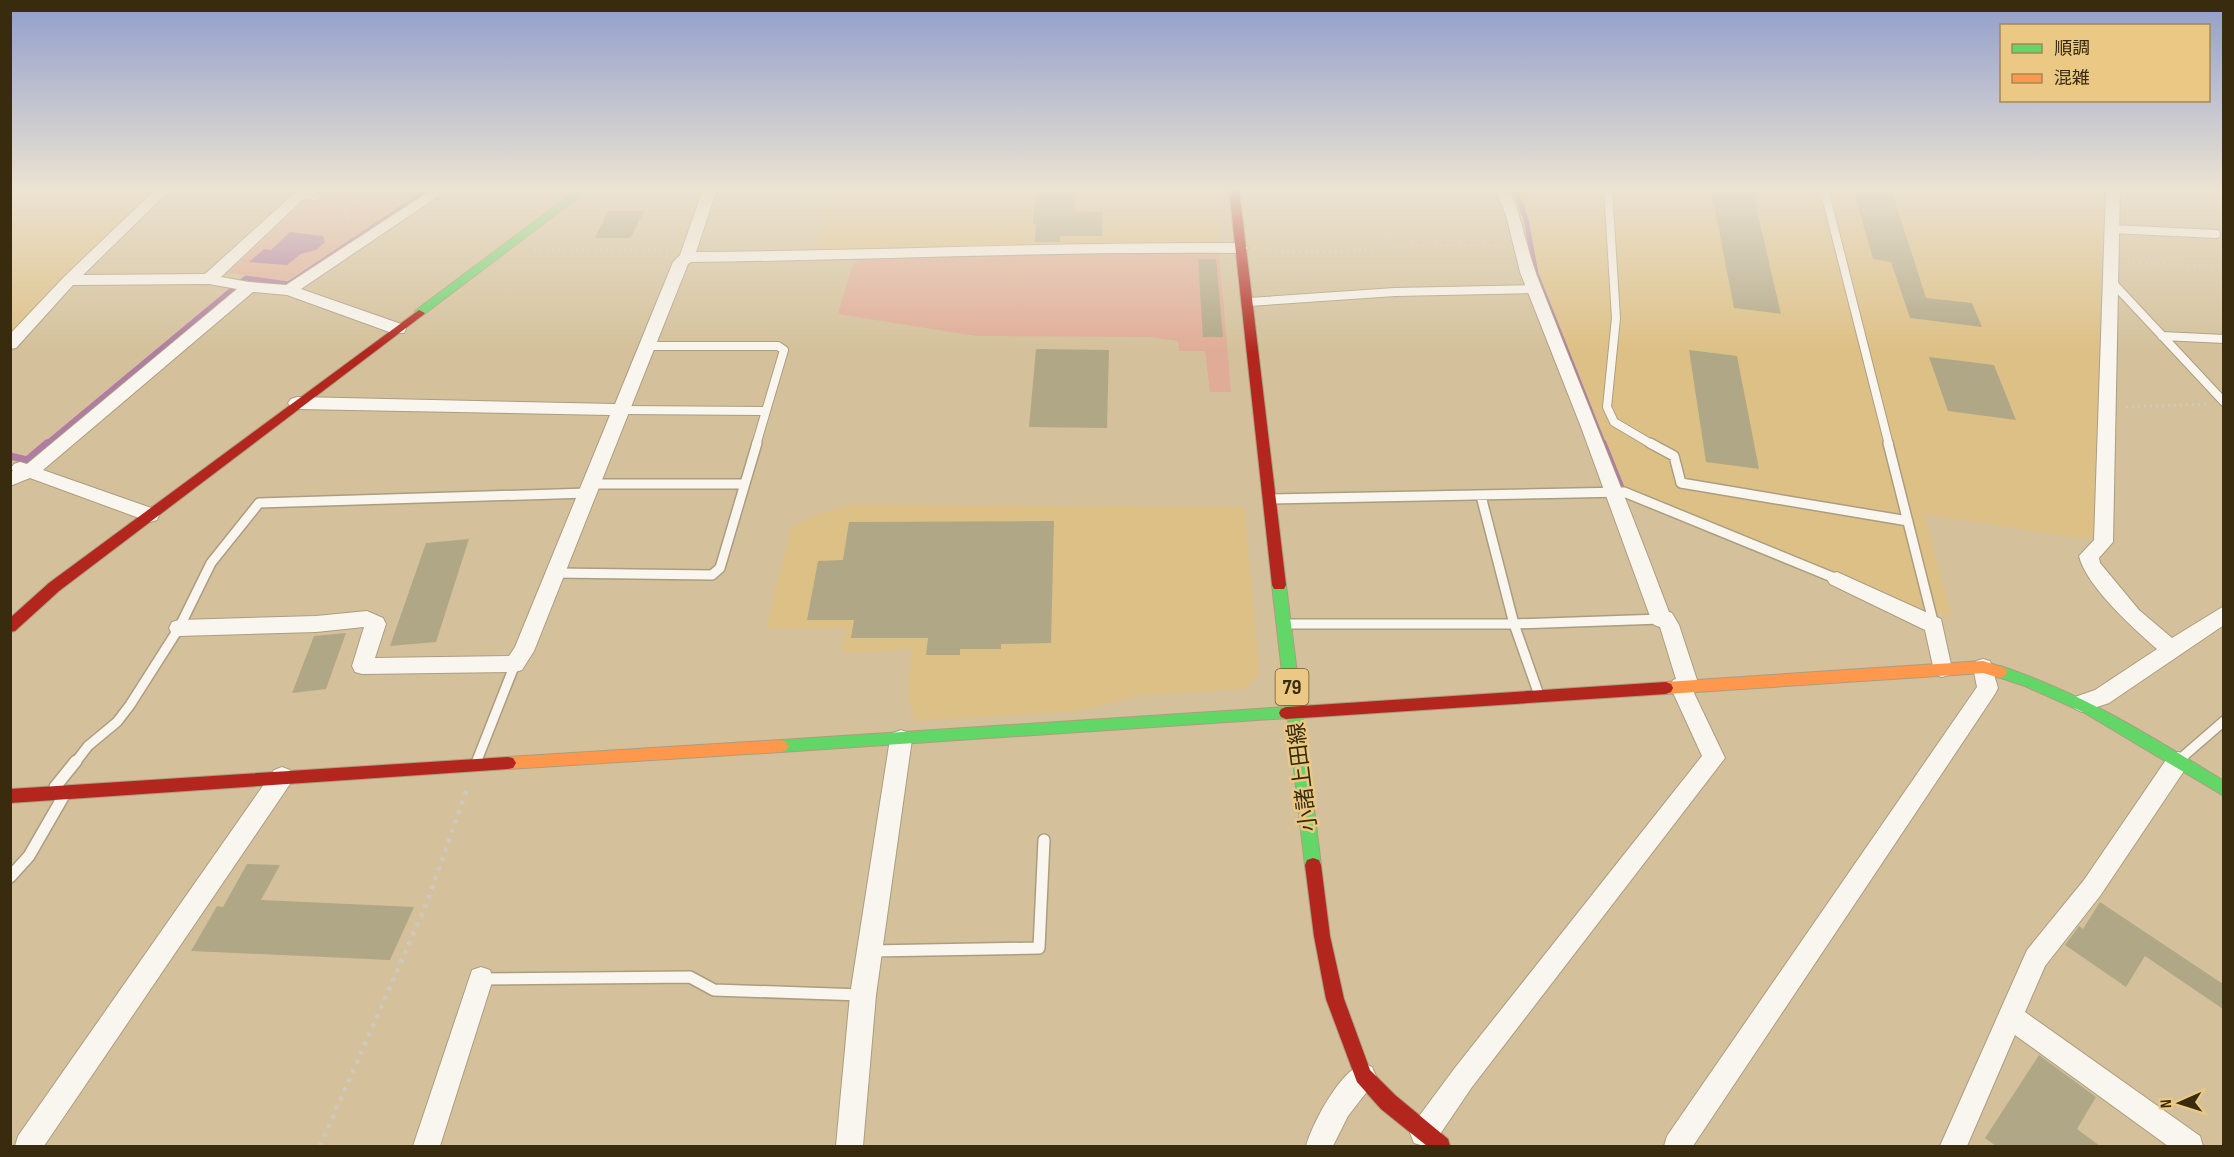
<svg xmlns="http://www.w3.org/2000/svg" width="2234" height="1157" font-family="'Sofia Sans Condensed','Noto Sans JP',sans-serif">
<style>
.built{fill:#ddc085}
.green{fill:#e0ac97}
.water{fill:#b07ca2}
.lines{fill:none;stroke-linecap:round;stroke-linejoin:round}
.stream-far1{stroke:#b07ca2;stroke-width:5}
.stream{stroke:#b07ca2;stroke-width:7}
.building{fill:#b0a787}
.lane-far2-casing{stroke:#ac9d7f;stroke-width:10}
.lane-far1-casing{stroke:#ac9d7f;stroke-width:12}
.lane-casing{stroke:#ac9d7f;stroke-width:14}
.street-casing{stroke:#ac9d7f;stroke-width:2}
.fast-casing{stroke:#ac9d7f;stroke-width:2}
.slow-casing{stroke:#ac9d7f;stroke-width:2}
.jam-casing{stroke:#ac9d7f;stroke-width:2}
.path-far1{stroke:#cec9bd;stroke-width:3;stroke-dasharray:2 4;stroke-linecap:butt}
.path{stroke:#cec9bd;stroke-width:4.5;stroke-dasharray:4 6;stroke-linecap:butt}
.lane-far2{stroke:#f9f6f0;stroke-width:8}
.lane-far1{stroke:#f9f6f0;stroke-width:9}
.lane{stroke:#f9f6f0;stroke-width:11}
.street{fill:#f9f6f0;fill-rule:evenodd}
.fast{fill:#63d668;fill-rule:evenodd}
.slow{fill:#ff974d;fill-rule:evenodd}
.jam{fill:#b3261e;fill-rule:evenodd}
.labels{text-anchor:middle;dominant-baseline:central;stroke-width:5;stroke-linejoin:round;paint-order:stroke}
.shield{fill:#ebc984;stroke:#6e5a31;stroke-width:1.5}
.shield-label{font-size:21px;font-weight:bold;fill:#382b0e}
.street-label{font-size:22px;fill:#382b0e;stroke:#ebc984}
</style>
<rect width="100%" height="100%" fill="#d4c19b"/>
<path class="built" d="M11,189H158L11,334Z
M804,189H1214L1219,244L1010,245L817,251L829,197L802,198Z
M1517,189H2102L2095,535L2085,539L1924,514L1952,617L1907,604L1625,488L1539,274L1528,219Z
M853,505L1244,507L1259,674L1246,688L1242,689L1141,695L1078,711L915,721L908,692L912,648L865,653L842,652L846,627L766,629L791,528L815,515Z"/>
<path class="green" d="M318,189H425L286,281L228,273Z
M1219,251L1231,392H1210L1205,351H1179L1178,341L1148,337L976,336L838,314L852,267L858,259L948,254Z"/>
<path class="water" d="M290,232L323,236L325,242L316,250L301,254L287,265L249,262L264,249L271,250Z"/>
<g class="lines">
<path class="stream-far1" d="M1515,189L1526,219L1536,274L1604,445
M45,445L246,278L288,284L430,189"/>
<path class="stream" d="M1603,443L1624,495
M10,456L27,460L47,443"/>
</g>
<path class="building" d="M1036,189H1064V193H1075L1074,211L1103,212L1102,236H1060V242H1035L1036,224H1033Z
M1711,189H1752L1781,314L1734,308Z
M1853,189H1891L1926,298L1972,303L1982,327L1910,318L1891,262L1873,259Z
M608,211H644L632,236L628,238H595Z
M1198,259H1216L1223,337H1203Z
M1036,349L1109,350L1107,428L1029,427Z
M1689,350L1737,356L1759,469L1706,462Z
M1929,357L1994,365L2016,420L1948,411Z
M1054,521L1051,643L1001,644V649H960V655H926L928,638H851L854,620H807L818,561L843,560L849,522Z
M469,539L436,642L390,646L426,543Z
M346,633L326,689L292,693L314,636Z
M247,864L280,865L261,900L414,907L390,960L191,951L217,906L223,907Z
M2100,902L2223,984V1009L2145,956L2126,987L2065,945L2079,926L2083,929Z
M2039,1055L2096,1097L2077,1129L2100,1146H1996L1985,1138Z"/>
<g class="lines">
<defs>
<path id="lane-far2" d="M1608,189L1616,318L1607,407L1614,422L1653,445
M1824,189L1889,445
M300,195L316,196
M2112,229L2216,234
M2111,281L2224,402
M1249,302L1395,292L1535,289
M2162,336L2224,339
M648,346H778L784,350L756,445
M622,410L765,411"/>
<path id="lane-far1" d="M1650,443L1674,456L1681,483L1908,521
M1888,443L1934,625
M592,484H745
M1481,496L1514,624L1539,695
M1270,499L1624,492L1837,579
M555,573L712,575L720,568L757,443
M1289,624H1514L1661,619
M2179,760L2224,721
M75,763L88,746L117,722L130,705L179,628L211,563L259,503L588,493
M476,763L515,664"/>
<path id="lane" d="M55,787L76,761
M10,877L29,856L63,797
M871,951L1039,948L1044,840
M481,979L690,977L714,990L862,995"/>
<path id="street" d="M156,189H171L83,275L205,274L299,189H314L221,277L249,282L286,285L433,189H449L301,289L404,325L406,329L404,333H392L287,295L253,292L43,470L157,510L159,515L157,520L150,522L30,478L10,486V472L13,471L11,468L14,464L20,462L27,464L237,289L209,284L73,285L16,348L10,349V334L64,277Z
M703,189H717L696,252C878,251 1058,242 1240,243L1248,248L1240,253C1057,251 874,260 691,262L688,264L534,651L522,670L515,672L362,674L355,672L352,666L364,627L316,632L179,636L172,634L169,628L172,622L179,620L316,616L367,611L383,618L386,624L375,658L509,656L515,647L610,415L297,409L291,407L288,403L291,399L297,397L615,404L673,262L680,255Z
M1495,189H1509C1522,217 1526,247 1537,276C1581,388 1627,500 1669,612L1672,613L1679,625L1699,686L1694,693L1725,758L1472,1087L1434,1143L1424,1146L1414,1143L1410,1133L1414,1123L1454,1069L1702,756L1670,686L1673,680L1676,679L1660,627L1654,625L1651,619L1581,427L1520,272L1506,215Z
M2106,189H2120L2113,542L2099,558L2100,563L2139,610L2172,638L2224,606V625L2109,703L2082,712L2075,709L2071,703L2075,697L2095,690L2157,649C2134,629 2086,586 2079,556L2094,540Z
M1837,572L1941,619L1952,669L1949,675L1942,677L1935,675L1925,630L1830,584L1827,579L1830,574Z
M1983,659L1990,661L1998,688L1995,694L1693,1146H1664L1667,1136L1977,687L1973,667L1976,661Z
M901,730L909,733L912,739L876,995L863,1146H836L850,995L890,739L893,733Z
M2178,752L2186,754L2189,761L2186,768L2100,896L2045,966L2025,1012L2200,1136L2203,1146H2168L2015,1035L1967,1146H1940L2027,950L2084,880L2170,754Z
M282,767L290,770L293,777L290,784L44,1146H15L18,1136L274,770Z
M481,967L490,970L493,979L440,1146H413L469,979L472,970Z
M1363,1063L1372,1067L1376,1076L1372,1085L1348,1116L1333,1146H1306C1313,1122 1339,1073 1363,1063Z"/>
<path id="fast" d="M578,189H589L423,315H415V311Z
M1279,580L1284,581L1286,585L1321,865L1319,870L1313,872L1307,870L1305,865L1288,718L781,752L776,750L773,746L776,742L781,740L1286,707L1272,585L1274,581Z
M2000,666C2083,693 2150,736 2224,781V796L2083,712L2025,686L1995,676L1993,672L1995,668Z"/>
<path id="slow" d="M1983,661L2005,668L2007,672L2005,676L2000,678L1983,673L1666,694L1661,692L1659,688L1661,684L1666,682Z
M781,740L786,742L789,746L786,750L781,752L508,769L503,768L500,763L503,758L508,757Z"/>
<path id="jam" d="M1229,189H1239L1286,585L1284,589H1274L1272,585Z
M419,310L425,313L423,315L59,591L15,631L10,632V618L49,583Z
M1666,682L1671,684L1673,688L1671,692L1666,694L1286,719L1281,717L1279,713L1281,709L1286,707Z
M508,757L513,758L516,763L513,768L508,769L10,803V789Z
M1313,858L1319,860L1321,865L1330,936L1344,999L1370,1070L1395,1095L1448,1139L1450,1146H1427L1381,1109L1357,1082L1326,999L1314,936L1305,865L1307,860Z"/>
</defs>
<use href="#lane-far2" class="lane-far2-casing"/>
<use href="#lane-far1" class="lane-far1-casing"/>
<use href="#lane" class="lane-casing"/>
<use href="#street" class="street-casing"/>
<use href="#fast" class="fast-casing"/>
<use href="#slow" class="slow-casing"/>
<use href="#jam" class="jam-casing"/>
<path class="path-far1" d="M348,220L344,211L357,202L347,199L363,189
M1385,237L1388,247
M1393,248L1421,245L1505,246
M534,249L670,250
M1263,250L1321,253L1394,247
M2127,263L2224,265
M2126,407L2206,404"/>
<path class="path" d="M320,1146L426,905L467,789"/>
<use href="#lane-far2" class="lane-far2"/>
<use href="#lane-far1" class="lane-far1"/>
<use href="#lane" class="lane"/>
<use href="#street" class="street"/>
<use href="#fast" class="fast"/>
<use href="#slow" class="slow"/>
<use href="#jam" class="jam"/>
</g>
<linearGradient id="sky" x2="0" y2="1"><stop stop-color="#919ecc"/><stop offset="0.54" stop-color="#ece3d2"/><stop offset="1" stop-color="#ece3d2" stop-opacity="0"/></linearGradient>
<rect width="2234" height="351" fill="url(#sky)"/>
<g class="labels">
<rect class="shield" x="1275.5" y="669" width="33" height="36" rx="4.5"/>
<g class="shield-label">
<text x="1292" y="687">79</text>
</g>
<g class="street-label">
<text transform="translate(1303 777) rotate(-97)">小諸上田線</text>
</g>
</g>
<rect width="2234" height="1157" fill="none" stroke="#382b0e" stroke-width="24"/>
<rect x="2000" y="24" width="210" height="78" fill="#ebc984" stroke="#a38a55" stroke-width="1.5"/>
<rect x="2012" y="44" width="30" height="9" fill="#63d668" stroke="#a38a55" stroke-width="1.5"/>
<text x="2054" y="54" font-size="18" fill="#382b0e">順調</text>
<rect x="2012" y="74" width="30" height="9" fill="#ff974d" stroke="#a38a55" stroke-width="1.5"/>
<text x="2054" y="84" font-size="18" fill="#382b0e">混雑</text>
<g transform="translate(2180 1103) rotate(267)" stroke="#ebc984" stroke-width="4.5" paint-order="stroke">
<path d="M0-4.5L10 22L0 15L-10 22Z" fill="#382b0e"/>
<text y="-9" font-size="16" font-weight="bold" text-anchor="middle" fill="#382b0e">N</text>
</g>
</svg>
